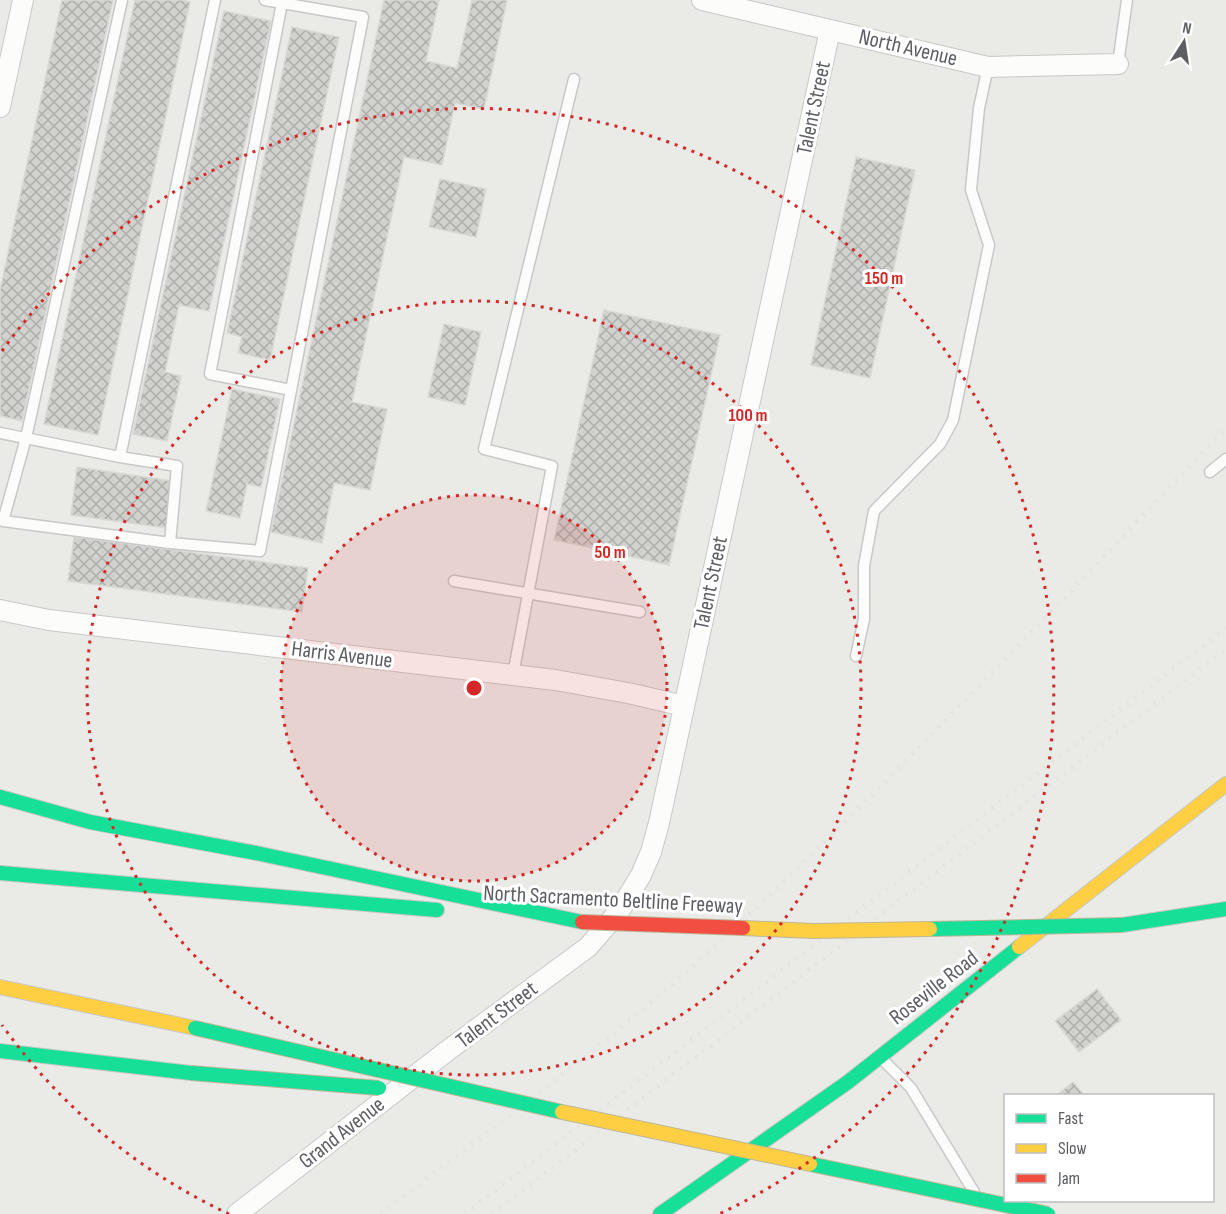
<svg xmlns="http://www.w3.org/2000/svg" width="1226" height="1214" font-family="'Sofia Sans Condensed',sans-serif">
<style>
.building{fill:url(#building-cross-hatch);stroke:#dad9d5;stroke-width:1.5}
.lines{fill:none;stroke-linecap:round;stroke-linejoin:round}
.lane-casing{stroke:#c8c8c7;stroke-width:13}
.street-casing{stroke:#c8c8c7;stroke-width:22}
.fast-casing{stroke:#c6c6c6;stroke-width:16}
.slow-casing{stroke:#c6c6c6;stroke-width:16}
.lane{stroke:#fcfcfb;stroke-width:10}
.street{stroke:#fcfcfb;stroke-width:20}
.fast{stroke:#16e098;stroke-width:14}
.slow{stroke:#ffcf43;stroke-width:14}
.rail{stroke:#e2e2e2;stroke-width:4.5;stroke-dasharray:1.5 8;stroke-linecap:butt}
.fast-bridge-casing{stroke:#bdb697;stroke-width:16;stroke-linecap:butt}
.slow-bridge-casing{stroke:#bdb697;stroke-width:16;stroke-linecap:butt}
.jam-bridge-casing{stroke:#bdb697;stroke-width:16;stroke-linecap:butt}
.fast-bridge{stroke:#16e098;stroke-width:14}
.slow-bridge{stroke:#ffcf43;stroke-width:14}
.jam-bridge{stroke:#f24e42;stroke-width:14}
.ring{fill:none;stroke:#d62828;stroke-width:3;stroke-dasharray:3 6}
.labels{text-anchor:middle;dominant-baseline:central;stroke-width:6;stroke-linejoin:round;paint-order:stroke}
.street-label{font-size:22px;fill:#5c5e62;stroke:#fff}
.centre{fill:#d62828;stroke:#fff;stroke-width:3}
.ring-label{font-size:18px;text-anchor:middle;font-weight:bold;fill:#d62828;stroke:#fff;stroke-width:6;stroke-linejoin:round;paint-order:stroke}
</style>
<defs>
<pattern id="building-cross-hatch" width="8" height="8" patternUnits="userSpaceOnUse" patternTransform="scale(1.5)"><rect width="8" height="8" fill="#d1d1ce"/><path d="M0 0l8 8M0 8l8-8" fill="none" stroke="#adadab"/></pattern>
</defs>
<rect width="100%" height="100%" fill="#eaeae6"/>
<path class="building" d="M62,0H113L22,421L0,416V290Z
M135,0H182L190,2L98,435L44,424Z
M384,0H439L426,61L457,68L472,0H507L484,109L455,103L442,165L404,157L352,402L387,409L370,490L334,483L322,543L271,532Z
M224,11L271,21L209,311L179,305L165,372L181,376L167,441L133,434Z
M292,27L339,37L270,360L238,353L242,337L227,333Z
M856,157L915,170L870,378L811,365Z
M440,179L486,189L476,237L429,227Z
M604,310L720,335L669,565L554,540Z
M444,324L481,332L465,405L428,397Z
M232,389L280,399L261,487L247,484L240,518L206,511Z
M77,467L172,481L166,528L71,515Z
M74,537L308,568L302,612L68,581Z
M1097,989L1121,1020L1079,1052L1055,1021Z
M1073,1082L1085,1096H1060L1058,1094Z"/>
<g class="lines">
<defs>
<path id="lane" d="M122,0L26,438L3,521L170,543L260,551L363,17L265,0
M282,3L210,374L291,390
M1118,64L1127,0
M0,433L120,457L177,466L170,543
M120,457L215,0
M1210,472L1226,459
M454,581L640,612
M856,656L864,619V566L874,511L940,444L953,420L989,245L971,190L979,108L988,67
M513,675L552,466L484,449L574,79
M880,1057L911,1088L974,1192"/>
<path id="street" d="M702,0L988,67L1118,64
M0,107L23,0
M0,610L49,620L555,680L628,693L684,706
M237,1214L447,1051L588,947L620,910L641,875L651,852L659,823L830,30"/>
<path id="fast" d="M0,797L90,822L256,853L582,922
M0,873L437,910
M1122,925L1226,909
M0,1051L191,1073
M660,1214L848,1082L1019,947"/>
<path id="slow" d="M1019,947L1226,784
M0,987L195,1028"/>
</defs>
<use href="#lane" class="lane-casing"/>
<use href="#street" class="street-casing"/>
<use href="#fast" class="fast-casing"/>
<use href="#slow" class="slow-casing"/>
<use href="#lane" class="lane"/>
<use href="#street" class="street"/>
<use href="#fast" class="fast"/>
<use href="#slow" class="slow"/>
<path class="rail" d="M381,1214C477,1140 576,1067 668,988C737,928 802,864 867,800C989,678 1107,553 1226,428
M465,1214L1226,628
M492,1214L1226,649"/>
<defs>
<path id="fast-bridge" d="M930,929L1122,925
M195,1028L562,1112
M191,1073L379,1088
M810,1164L1048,1214"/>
<path id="slow-bridge" d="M743,928L814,931L930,929
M562,1112L810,1164"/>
<path id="jam-bridge" d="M582,922L743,928"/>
</defs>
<use href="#fast-bridge" class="fast-bridge-casing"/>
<use href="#slow-bridge" class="slow-bridge-casing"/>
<use href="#jam-bridge" class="jam-bridge-casing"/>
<use href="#fast-bridge" class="fast-bridge"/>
<use href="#slow-bridge" class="slow-bridge"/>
<use href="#jam-bridge" class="jam-bridge"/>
</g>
<circle cx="474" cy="688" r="193" fill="#d62828" fill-opacity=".12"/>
<g class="ring">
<circle cx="474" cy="688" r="193"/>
<circle cx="474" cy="688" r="387"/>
<path d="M229 1214A580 580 0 0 1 2 1025M2 351A580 580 0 1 1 719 1214"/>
</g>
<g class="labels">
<g class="street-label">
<text transform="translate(908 48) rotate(13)">North Avenue</text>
<text transform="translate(814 108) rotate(-78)">Talent Street</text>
<text transform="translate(711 583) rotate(-78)">Talent Street</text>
<text transform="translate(342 655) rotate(7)">Harris Avenue</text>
<text transform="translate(613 900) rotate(3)">North Sacramento Beltline Freeway</text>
<text transform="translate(934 988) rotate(-38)">Roseville Road</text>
<text transform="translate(497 1015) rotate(-37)">Talent Street</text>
<text transform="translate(342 1133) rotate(-38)">Grand Avenue</text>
</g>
</g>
<circle cx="474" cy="688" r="9" class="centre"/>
<g class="ring-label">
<text x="884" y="284">150 m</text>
<text x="748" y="421">100 m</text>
<text x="610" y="558">50 m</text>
</g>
<rect x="1004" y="1094" width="210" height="108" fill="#ffffff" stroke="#bebfc0" stroke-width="1.5"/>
<rect x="1016" y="1114" width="30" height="9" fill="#16e098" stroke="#bebfc0" stroke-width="1.5"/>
<text x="1058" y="1124" font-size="18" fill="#5c5e62">Fast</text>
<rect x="1016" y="1144" width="30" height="9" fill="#ffcf43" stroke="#bebfc0" stroke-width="1.5"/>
<text x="1058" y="1154" font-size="18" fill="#5c5e62">Slow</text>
<rect x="1016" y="1174" width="30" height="9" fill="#f24e42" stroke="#bebfc0" stroke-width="1.5"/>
<text x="1058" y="1184" font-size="18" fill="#5c5e62">Jam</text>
<g transform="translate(1184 42) rotate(12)" stroke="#ffffff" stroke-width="4.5" paint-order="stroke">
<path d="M0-4.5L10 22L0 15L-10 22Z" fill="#5c5e62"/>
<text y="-9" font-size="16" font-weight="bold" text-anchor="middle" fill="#5c5e62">N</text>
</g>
</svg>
